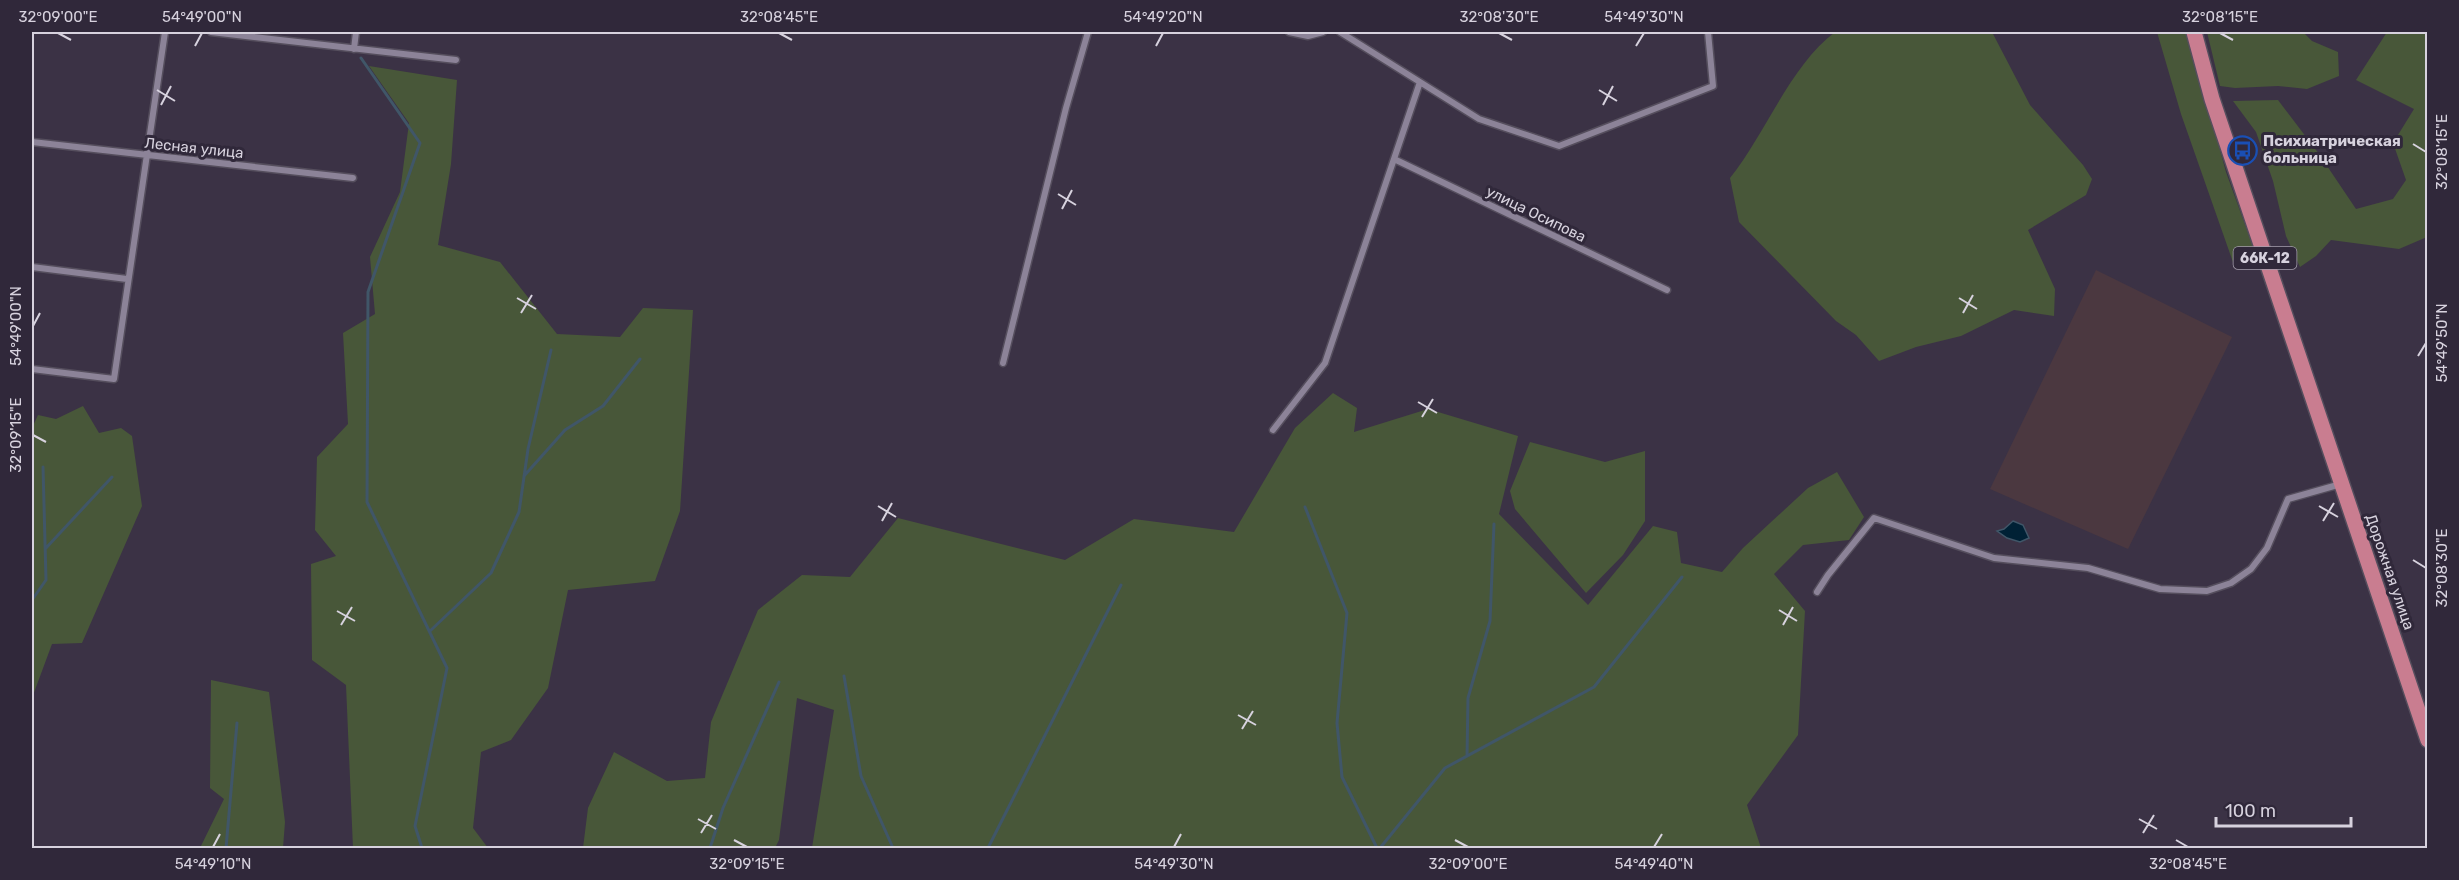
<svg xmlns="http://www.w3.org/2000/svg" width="2459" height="880" font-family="Rubik,sans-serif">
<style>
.industrial{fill:#4b3840}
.green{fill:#485739}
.water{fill:#002135;stroke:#405668;stroke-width:1.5}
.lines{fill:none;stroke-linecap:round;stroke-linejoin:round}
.stream{stroke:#405668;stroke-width:3}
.street-casing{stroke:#554e5d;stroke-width:9}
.primary-casing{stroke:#554e5d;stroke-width:18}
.street{stroke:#8c8398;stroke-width:6}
.primary{stroke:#c97d90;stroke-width:15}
.ticks{fill:none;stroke:#d7d2de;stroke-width:2}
.labels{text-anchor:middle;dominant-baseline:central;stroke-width:6;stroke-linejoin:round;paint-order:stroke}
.shield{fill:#30283a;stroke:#a59fad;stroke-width:1.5}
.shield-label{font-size:14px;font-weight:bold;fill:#d7d2de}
.poi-label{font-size:15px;font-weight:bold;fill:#d7d2de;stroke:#30283a;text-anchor:start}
.street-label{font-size:15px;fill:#d7d2de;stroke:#30283a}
.neatline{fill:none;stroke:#d7d2de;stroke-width:2}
.ticks-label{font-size:15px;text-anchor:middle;fill:#d7d2de}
</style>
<rect width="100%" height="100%" fill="#3b3245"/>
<path class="industrial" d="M2096,270L2232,337L2128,549L1990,489Z"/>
<path class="green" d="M1835,32H1992L2030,105L2083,165L2092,179L2086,195L2028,230L2055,289L2054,316L2014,310L1961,336L1916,347L1879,361L1856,335L1836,321L1739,222L1730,178C1766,133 1790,66 1835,32Z
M2157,32H2188L2226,172L2260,266L2234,265L2181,114Z
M2207,32H2303L2312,41L2338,52L2339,76L2307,89L2278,86L2235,88L2220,86Z
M2387,32H2427V237L2399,249L2331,240L2316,256L2300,267L2286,236L2273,181L2256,132L2233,101L2278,100L2319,154L2356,209L2393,199L2406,180L2393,143L2414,109L2356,80Z
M369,66L457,80L451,164L438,245L500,262L557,334L620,337L643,308L693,310L680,511L655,581L568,590L548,688L511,740L481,752L473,828L488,848H353L346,685L312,660L311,564L336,556L315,530L317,457L348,424L343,333L375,314L370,257L400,192L409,123Z
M1333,393L1357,408L1354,432L1428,409L1518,436L1499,514L1588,605L1653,526L1677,532L1681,563L1722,572L1743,548L1808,488L1837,472L1864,517L1849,540L1803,545L1774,574L1805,611L1798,735L1747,805L1761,848H812L834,710L797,698L779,840L775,848H583L588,808L614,752L667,781L705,778L711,722L758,610L802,575L850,577L898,518L1065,560L1134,519L1234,532L1295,428Z
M83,406L99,433L121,428L132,436L142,506L82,643L52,644L32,698V428L38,415L56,419Z
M1530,442L1605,462L1645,451V521L1623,555L1586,593L1515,509L1510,491Z
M211,680L269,692L285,822L283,848H200L224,799L210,788Z"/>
<path class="water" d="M2013,521L2023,525L2029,538L2020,542L2007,538L1997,531L2004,529Z"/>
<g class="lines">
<path class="stream" d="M361,58L420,143L368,292L367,502L447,668L415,826L422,848
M524,476L565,430L603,406L640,359
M1305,507L1347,613L1337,723L1342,777L1377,848
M46,548L112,477
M32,600L46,580L43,467
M430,631L491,573L519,512L528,449L551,350
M844,676L861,776L893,848
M1467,756L1468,698L1490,621L1494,524
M226,848L237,723
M710,848L723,808L779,682
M988,848L1121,585
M1380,848L1445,768L1594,687L1682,577"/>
<defs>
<path id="street" d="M211,32L456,60
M1289,32L1308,36L1323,32
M1340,32L1479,119L1559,146L1713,86L1708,32
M354,49L356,32
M32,142L353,178
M1394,159L1667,290
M32,267L127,279
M1003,363L1066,108L1088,32
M32,369L114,379L165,32
M1273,430L1325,363L1420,82
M1817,592L1828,575L1874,518L1994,558L2088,568L2160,589L2207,591L2231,583L2251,569L2267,548L2288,499L2341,484"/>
<path id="primary" d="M2194,32L2212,99L2428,740"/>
</defs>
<use href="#street" class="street-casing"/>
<use href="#primary" class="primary-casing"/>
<use href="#street" class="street"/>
<use href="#primary" class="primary"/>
</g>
<path class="ticks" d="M58,33L71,40M779,33L792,40M1499,33L1512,40M2220,33L2233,40M195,46L202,33M1156,46L1163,33M1636,46L1644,33M157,90L175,101M1599,90L1617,101M161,105L171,86M1603,105L1613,86M2413,144L2426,152M1058,194L1076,205M1062,209L1072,190M517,298L536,309M1959,298L1977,309M521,313L532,295M1963,313L1973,295M33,326L40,313M2418,356L2426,343M1418,402L1437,413M1422,417L1433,399M33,435L46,442M878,506L896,517M2319,506L2338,517M882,521L892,503M2323,521L2334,503M2413,560L2426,568M1779,610L1797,621M337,611L355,621M341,625L352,607M1783,625L1793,607M1238,715L1256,725M1242,729L1253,711M698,819L716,829M2139,819L2157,829M701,833L712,815M2143,833L2154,815M734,840L747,847M1455,840L1468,847M2176,840L2188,847M213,847L220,834M1174,847L1181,834M1654,847L1662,834"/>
<defs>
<symbol id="bus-ring" viewBox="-11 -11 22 22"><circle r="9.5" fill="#30283a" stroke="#1a4fb4" stroke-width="1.5"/><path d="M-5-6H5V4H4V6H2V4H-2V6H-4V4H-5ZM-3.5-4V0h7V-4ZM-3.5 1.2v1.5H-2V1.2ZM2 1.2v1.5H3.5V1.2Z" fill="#1a4fb4"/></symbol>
</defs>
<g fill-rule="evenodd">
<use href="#bus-ring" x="2226" y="134" width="33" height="33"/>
</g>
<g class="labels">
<rect class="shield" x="2233.5" y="247" width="63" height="22" rx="4.5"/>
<g class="shield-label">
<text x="2265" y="258">66К-12</text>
</g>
<g class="poi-label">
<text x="2263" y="141">Психиатрическая<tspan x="2263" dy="17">больница</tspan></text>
</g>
<g class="street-label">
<text transform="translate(194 148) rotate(6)">Лесная улица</text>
<text transform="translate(1536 214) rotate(26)">улица Осипова</text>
<text transform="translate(2390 572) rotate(71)">Дорожная улица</text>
</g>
</g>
<rect width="2459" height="880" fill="none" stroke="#30283a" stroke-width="66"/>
<path d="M2216 817v9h135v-9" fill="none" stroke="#d7d2de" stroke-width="3"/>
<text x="2225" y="817" font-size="18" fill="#d7d2de" stroke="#30283a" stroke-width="4.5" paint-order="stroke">100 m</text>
<rect x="33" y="33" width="2393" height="814" class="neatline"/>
<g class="ticks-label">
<text x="58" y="22">32°09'00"E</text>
<text x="202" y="22">54°49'00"N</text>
<text x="779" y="22">32°08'45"E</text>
<text x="1163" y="22">54°49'20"N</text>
<text x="1499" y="22">32°08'30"E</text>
<text x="1644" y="22">54°49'30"N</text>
<text x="2220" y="22">32°08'15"E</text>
<text transform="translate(2442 152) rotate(-90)" y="5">32°08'15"E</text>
<text transform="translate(16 326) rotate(-90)" y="5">54°49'00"N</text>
<text transform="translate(2442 343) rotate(-90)" y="5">54°49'50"N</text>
<text transform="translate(16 435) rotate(-90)" y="5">32°09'15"E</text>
<text transform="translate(2442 568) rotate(-90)" y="5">32°08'30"E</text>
<text x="213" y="869">54°49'10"N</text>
<text x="747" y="869">32°09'15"E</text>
<text x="1174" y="869">54°49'30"N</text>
<text x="1468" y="869">32°09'00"E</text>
<text x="1654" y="869">54°49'40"N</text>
<text x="2188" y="869">32°08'45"E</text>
</g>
</svg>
